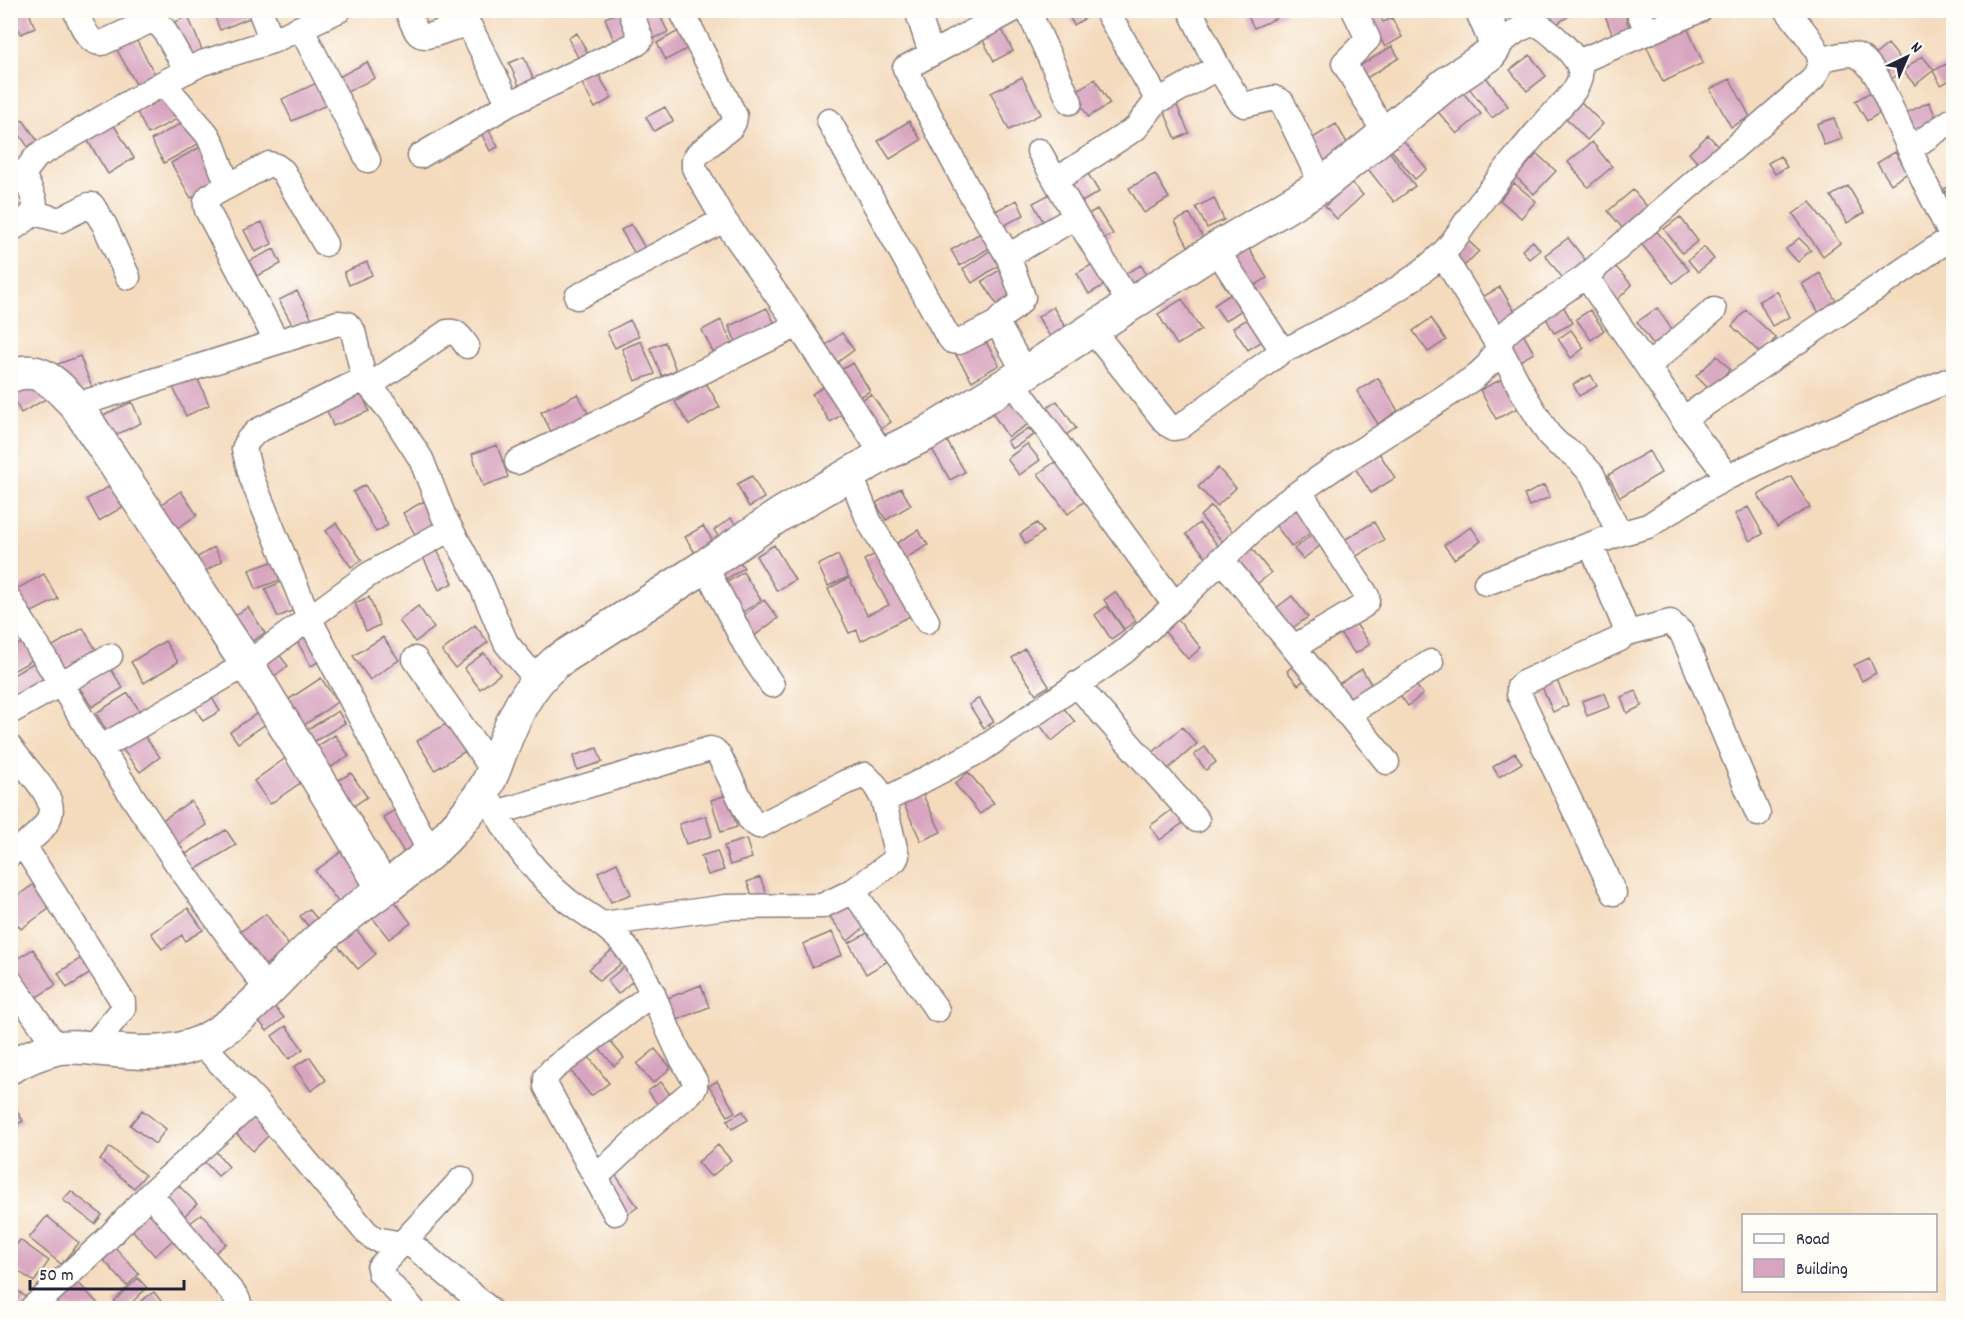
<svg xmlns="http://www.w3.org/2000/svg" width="1964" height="1319" font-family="Dekko,sans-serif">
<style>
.building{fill:#d8a4bf}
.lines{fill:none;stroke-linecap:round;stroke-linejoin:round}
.street-casing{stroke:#8b7e7c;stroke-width:27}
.secondary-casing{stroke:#8b7e7c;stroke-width:36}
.street{stroke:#fff;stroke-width:24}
.secondary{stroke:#fff;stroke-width:33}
</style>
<rect width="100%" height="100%" fill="#fdfcf7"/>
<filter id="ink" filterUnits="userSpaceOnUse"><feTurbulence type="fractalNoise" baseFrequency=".0167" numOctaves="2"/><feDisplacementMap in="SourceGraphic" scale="12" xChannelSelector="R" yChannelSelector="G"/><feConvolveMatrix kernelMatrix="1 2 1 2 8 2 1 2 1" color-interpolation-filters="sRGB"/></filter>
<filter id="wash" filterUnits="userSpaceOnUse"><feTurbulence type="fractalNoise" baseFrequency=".008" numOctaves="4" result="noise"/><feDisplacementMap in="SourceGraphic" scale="24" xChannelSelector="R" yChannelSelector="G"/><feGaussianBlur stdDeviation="1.35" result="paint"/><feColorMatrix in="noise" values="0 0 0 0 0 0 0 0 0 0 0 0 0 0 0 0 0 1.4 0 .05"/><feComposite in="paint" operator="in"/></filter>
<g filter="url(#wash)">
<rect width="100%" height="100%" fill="#f4dbbe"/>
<g id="blocks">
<path class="building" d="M10,10H28L35,28L21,34Z
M216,10H255L257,15L220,30L213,12Z
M624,10L634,36L615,44L605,18Z
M641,10H657L668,32L649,41Z
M1065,10H1093L1094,13L1074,25Z
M1256,10H1284L1286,14L1254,28L1247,14Z
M1369,10H1377L1383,22L1392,18L1402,37L1385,47L1366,12Z
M1541,10H1578L1552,27Z
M1603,10H1623L1631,32L1614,39Z
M188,16L202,50L185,57L171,24Z
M998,22L1013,51L994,61L979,33Z
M1686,25L1703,63L1663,82L1645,43Z
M682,29L692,46L666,60L657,43Z
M577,33L590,58L581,63L568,38Z
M134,36L156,76L137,86L115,46Z
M1888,44L1907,67L1888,82L1870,59Z
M1392,46L1399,58L1365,79L1358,67Z
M1530,55L1546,76L1527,91L1510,70Z
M1922,56L1934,70L1915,85L1903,71Z
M524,57L536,85L522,92L509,63Z
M367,62L375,78L341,95L333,80Z
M1946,64L1954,78L1941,85L1933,71Z
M594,67L612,98L595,108L578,76Z
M1482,72L1508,106L1492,118L1466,84Z
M1022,77L1041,114L1009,130L991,93Z
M1095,79L1110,104L1088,117L1074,92Z
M1730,79L1750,117L1731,127L1710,89Z
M323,80L333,102L292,121L282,99Z
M1458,87L1481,114L1457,134L1434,107Z
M1874,90L1886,109L1867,121L1855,101Z
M170,95L181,117L148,134L137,112Z
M1576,97L1603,124L1587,140L1560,112Z
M1174,99L1189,133L1176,139L1161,104Z
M1929,102L1938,122L1913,134L1904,114Z
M665,107L673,121L654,131L646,117Z
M1834,118L1842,139L1824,145L1817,124Z
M23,120L39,143L30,150L14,126Z
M187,120L200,143L164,163L151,140Z
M909,121L921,140L890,159L878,141Z
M112,122L134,158L108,174L86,138Z
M1336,124L1350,148L1320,166L1306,142Z
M489,130L498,147L490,151L481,133Z
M1399,135L1427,169L1415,179L1387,145Z
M1708,135L1722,150L1702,168L1689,153Z
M1592,142L1612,167L1588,187L1568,162Z
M200,147L220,183L191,198L171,163Z
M1386,147L1415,186L1394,202L1364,164Z
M1895,152L1908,173L1891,184L1877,163Z
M1537,154L1556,171L1534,194L1516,177Z
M1780,156L1787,167L1775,174L1768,163Z
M1084,167L1099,192L1075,206L1061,180Z
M1155,174L1169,198L1144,213L1129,188Z
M1351,182L1363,195L1337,219L1325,206Z
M1514,183L1536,201L1521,218L1500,200Z
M1954,184V201L1952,202L1944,189Z
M1848,186L1864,213L1847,223L1831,196Z
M10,190L23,212L10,219Z
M1633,190L1649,209L1624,230L1608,211Z
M1052,193L1063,214L1044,223L1033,203Z
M1214,198L1224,220L1207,228L1196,207Z
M1017,200L1024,215L1001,227L993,212Z
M1810,202L1840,243L1823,256L1793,214Z
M1097,209L1113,234L1098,242L1083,217Z
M1190,214L1203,238L1188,246L1175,221Z
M1680,217L1698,241L1682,253L1664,229Z
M262,222L272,244L255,252L244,230Z
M631,224L645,248L635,254L621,230Z
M1654,228L1689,270L1673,283L1639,241Z
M982,232L991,247L960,266L951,250Z
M1462,235L1479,251L1461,269L1445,254Z
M1568,238L1591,267L1568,285L1545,255Z
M1799,238L1811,250L1798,262L1786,249Z
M1533,241L1540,250L1529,259L1522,250Z
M1247,246L1267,278L1249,289L1230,257Z
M1704,247L1714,259L1698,272L1688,260Z
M274,249L281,264L257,276L249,261Z
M991,250L1001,264L972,283L963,269Z
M367,262L372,275L349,285L344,272Z
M1095,263L1106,284L1089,294L1077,273Z
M1141,265L1150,281L1129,292L1121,276Z
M1614,265L1632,285L1616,301L1597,281Z
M1001,269L1018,295L999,308L982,281Z
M1820,273L1837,303L1819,313L1802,284Z
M1500,287L1516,314L1495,326L1479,299Z
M297,291L312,319L294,328L279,300Z
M1777,291L1790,317L1772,326L1759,301Z
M1234,292L1245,308L1225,321L1214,305Z
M1182,299L1201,330L1177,345L1158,314Z
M1563,306L1573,323L1554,333L1545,316Z
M1053,307L1068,331L1052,340L1038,317Z
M767,308L778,330L739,349L729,326Z
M1657,308L1673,331L1653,344L1637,322Z
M1590,310L1604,330L1591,340L1576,319Z
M1746,310L1776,338L1761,354L1732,326Z
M1249,318L1264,340L1248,350L1233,328Z
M1431,318L1446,340L1428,352L1413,331Z
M630,320L639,336L615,348L607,332Z
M721,320L736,351L717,360L702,330Z
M1571,330L1584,348L1571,358L1558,339Z
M842,333L854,350L831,367L819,350Z
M1523,334L1534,353L1518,362L1507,342Z
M982,335L999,365L972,381L954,352Z
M641,341L655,374L635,381L622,349Z
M665,342L676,370L662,376L650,348Z
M80,356L92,387L70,395L58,364Z
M1717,356L1730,369L1710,390L1696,376Z
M853,363L870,391L853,401L835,373Z
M196,375L209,405L186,416L172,385Z
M1591,375L1597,386L1579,396L1573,384Z
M43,377L53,395L21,413L11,394Z
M1378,378L1398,411L1378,424L1357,391Z
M1502,379L1518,408L1496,419L1480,390Z
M706,383L720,407L689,425L675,402Z
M828,384L846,412L830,422L812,394Z
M359,386L369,411L333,426L323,400Z
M578,394L593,423L556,441L541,412Z
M871,394L891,422L875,433L855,404Z
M1011,394L1030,423L1008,437L989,408Z
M1057,401L1076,428L1057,441L1038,414Z
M132,402L141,423L105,440L95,419Z
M1029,428L1034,435L1012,449L1007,441Z
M944,436L965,472L950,480L929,444Z
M1027,444L1040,460L1019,475L1007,459Z
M497,445L508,477L483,486L472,454Z
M1649,451L1661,473L1620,497L1608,475Z
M1379,453L1395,478L1371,493L1355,468Z
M1056,461L1086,500L1068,514L1038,474Z
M1218,468L1236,488L1217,506L1198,487Z
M752,476L764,498L749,507L737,484Z
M1791,476L1810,507L1777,527L1758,495Z
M119,481L131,502L99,521L87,499Z
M365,485L388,525L376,532L353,492Z
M1544,485L1550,497L1529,506L1524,495Z
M901,488L911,505L886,520L876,503Z
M181,491L197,515L173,531L157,507Z
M424,501L437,525L416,536L403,513Z
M1297,504L1316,528L1292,547L1274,523Z
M1211,506L1233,532L1223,542L1200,516Z
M1748,507L1763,534L1750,541L1735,514Z
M731,518L740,530L722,542L714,530Z
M1374,522L1384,540L1350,560L1339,543Z
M336,523L362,560L351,567L326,531Z
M1037,523L1043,532L1026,544L1020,534Z
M1199,523L1220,548L1208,559L1186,534Z
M703,526L715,544L697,556L685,537Z
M1471,527L1481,541L1454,559L1444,545Z
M918,530L928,545L898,563L889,548Z
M1316,531L1325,542L1303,559L1294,549Z
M1248,544L1271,573L1257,584L1233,555Z
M774,545L795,580L777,591L756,556Z
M214,547L222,561L196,577L188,563Z
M436,548L453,583L439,590L422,555Z
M881,551L914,614L861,641L857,630L849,633L828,589L849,578L867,615L889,605L864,560Z
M734,552L744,568L722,582L712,566Z
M838,555L848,577L828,586L818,565Z
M283,558L290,576L256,589L249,570Z
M743,572L761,600L743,612L725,584Z
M44,574L58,599L24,616L11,592Z
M281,582L294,610L278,617L265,589Z
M1115,592L1136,621L1124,629L1104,600Z
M1292,596L1308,617L1291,629L1276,608Z
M369,597L380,625L366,631L355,603Z
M764,600L778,618L753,637L739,619Z
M418,606L434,628L415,642L399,621Z
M1107,606L1124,630L1111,639L1095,615Z
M248,607L265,633L243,647L227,621Z
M1173,614L1201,648L1188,659L1160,626Z
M1349,614L1370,644L1355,654L1334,625Z
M475,625L488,642L455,668L442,651Z
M83,628L99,655L64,676L48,649Z
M307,629L323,659L311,666L294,636Z
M383,637L399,660L370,680L353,656Z
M165,641L178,662L144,683L131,662Z
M23,642L34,659L10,673V649Z
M1025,649L1049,686L1036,694L1012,658Z
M277,652L288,666L265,683L255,669Z
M484,653L500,674L480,689L464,668Z
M1869,658L1876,673L1862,681L1854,665Z
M38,660L50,680L15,701L10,693V677Z
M1296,663L1308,677L1298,685L1287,671Z
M110,668L123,688L92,707L79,687Z
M1362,669L1374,689L1349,704L1337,685Z
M1554,674L1568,705L1553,712L1539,680Z
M321,678L337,702L297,730L280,705Z
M1414,683L1423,694L1408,706L1400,695Z
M206,688L220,711L203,721L189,698Z
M1636,691L1642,706L1627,713L1621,697Z
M128,693L143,716L110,737L96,713Z
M1605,693L1610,707L1587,716L1582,701Z
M979,698L994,722L984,728L969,705Z
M1058,701L1075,722L1052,741L1035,719Z
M338,711L345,723L310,744L303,732Z
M259,712L267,723L238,743L230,732Z
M451,721L469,749L435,770L417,741Z
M1182,727L1197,744L1166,771L1151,754Z
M140,730L160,757L140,772L119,745Z
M335,735L349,756L323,772L310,751Z
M1205,747L1216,762L1206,770L1194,755Z
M597,748L602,762L577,770L573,756Z
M1515,753L1522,763L1499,777L1493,767Z
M287,757L303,781L270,804L254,781Z
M968,772L994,803L980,814L955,784Z
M351,773L367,797L346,811L330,785Z
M920,789L941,832L921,841L901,798Z
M727,795L737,827L721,832L711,800Z
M191,801L207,825L177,845L161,821Z
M1174,808L1184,822L1160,840L1150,826Z
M395,810L417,849L406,856L383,817Z
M706,816L712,836L686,844L679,824Z
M226,830L236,845L193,871L184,855Z
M746,839L752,858L730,865L724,846Z
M348,847L371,879L339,903L315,871Z
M717,851L724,870L708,875L701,856Z
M617,863L631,894L611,902L598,872Z
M760,877L767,895L754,900L747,882Z
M37,882L54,905L21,929L10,914V901Z
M393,899L411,923L389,939L371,916Z
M845,899L866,926L848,941L827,913Z
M188,908L203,930L185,941L182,935L162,949L151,933Z
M309,909L318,920L309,927L300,916Z
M266,914L290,947L261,968L237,934Z
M356,929L376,954L358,969L337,945Z
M871,931L888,961L866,974L849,943Z
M832,932L842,955L812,967L803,944Z
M618,945L628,958L599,981L589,969Z
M33,949L56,985L32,1000L10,963Z
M81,958L91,973L67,988L58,973Z
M625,966L636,978L618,994L607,981Z
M701,985L709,1007L672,1022L663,1000Z
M267,998L284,1018L267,1031L251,1011Z
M286,1026L303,1049L289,1059L272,1036Z
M604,1034L624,1058L614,1066L594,1042Z
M655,1049L671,1068L653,1083L637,1064Z
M584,1051L609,1083L591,1096L566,1065Z
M310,1057L326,1080L311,1091L294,1067Z
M717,1081L735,1112L728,1116L709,1086Z
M661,1082L673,1099L660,1108L648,1091Z
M10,1100L23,1121L10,1129Z
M142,1110L166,1129L155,1144L130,1125Z
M743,1111L748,1120L732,1129L727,1120Z
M249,1113L270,1134L253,1151L232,1129Z
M718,1145L731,1160L711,1177L698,1162Z
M211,1146L229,1167L218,1176L199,1156Z
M110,1147L145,1175L134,1188L100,1160Z
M612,1170L638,1207L626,1215L600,1178Z
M174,1181L197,1204L180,1220L158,1198Z
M71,1191L102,1215L95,1224L63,1200Z
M147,1209L174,1239L155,1256L128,1225Z
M202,1214L226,1244L210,1257L186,1226Z
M47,1216L79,1243L61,1264L29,1238Z
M20,1240L49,1261L34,1282L10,1265V1253Z
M111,1243L139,1274L127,1286L98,1254Z
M74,1278L101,1307L99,1308H61L52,1299Z
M138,1278L147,1288L126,1308H121L114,1301Z
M10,1285L27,1298L19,1308L10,1307Z
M154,1292L161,1301L152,1308H147L141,1301Z"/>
</g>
</g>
<g filter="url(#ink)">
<use href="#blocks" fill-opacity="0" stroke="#8b7e7c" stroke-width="1.5"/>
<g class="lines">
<defs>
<path id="street" d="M75,10C81,22 87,44 102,43L152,20L163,28L187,71
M260,10L272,41
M407,10C410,17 413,26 417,32C426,45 454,21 470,27L509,104L638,43L641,39L632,15L636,10
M917,10L931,53
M1013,10L905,68L968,189L1008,256L1076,217L1130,304
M1028,10L1070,102
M1106,10L1155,95L1159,98H1164L1218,67L1190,10
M1354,10L1368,39L1344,63L1385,134
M1638,10L1648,33
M301,28L368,160
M1820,60C1851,52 1859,48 1877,77L1925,183L1952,237
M1578,62L1700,10
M1218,67L1240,102L1244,105L1274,98L1282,102L1322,185
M163,83L207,134L212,143L228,186
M829,121L946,333L952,341L959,342L997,323
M1910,149L1954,119
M1039,151L1076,217
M420,156L509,104
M1056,180L1136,128L1159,98
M34,213L60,220L89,205H92L104,224L128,277
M10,230C44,209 38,208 23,174L37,156L163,83L202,63L272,41L339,10
M1216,249L1278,344L1285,349L1294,346C1344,319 1400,294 1441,255C1454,243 1463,225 1474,211C1500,177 1526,143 1555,112C1565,101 1582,87 1580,71C1579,56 1547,28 1534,23L1518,30L1494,48
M1442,254L1498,345L1523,393L1549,435L1558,444L1575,456L1592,474L1619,534
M1008,256L1023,297C1018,309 1003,312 997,323L1025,373
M1586,276L1683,419L1728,477
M577,297L724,220
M798,325L883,455
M1092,330L1167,424L1174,428L1180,427L1285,349
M277,342L207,210C205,204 205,201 210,196L269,164L276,166L283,171L325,244
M1648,366L1714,310
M364,379L257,431L248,440L244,449L252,479L309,618L430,852
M1012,381L1175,605
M369,386L447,332C457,330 461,338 467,346
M76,405L338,323L347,324L353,331L364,379L390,411L421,459L444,517L480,582L506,643L537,680
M1683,419L1954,236
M517,462L798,325L724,220L694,168V160L698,154L731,127L734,122L735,116L681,10
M850,473L869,521L927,621
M1591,545L1626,629L1620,639L1523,683L1519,687V694L1614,893
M1221,559L1387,762
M705,566L746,646L772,685
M1486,583L1619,534L1648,526L1704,490L1728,477L1780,452L1954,378
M10,601L100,748L176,862L267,990
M1624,634L1670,622L1682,633L1758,814
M1294,647L1363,606L1367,601V596L1300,492
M415,659L493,770
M1076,684L1197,820
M10,712L110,656
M1347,714L1431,662
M10,747C49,799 78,811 10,854
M100,748L247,664L368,575L450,529
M489,799C508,837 535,874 568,901C585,914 604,923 619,939C645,968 657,1006 673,1040C679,1054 687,1068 695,1081V1087L691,1092L644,1132L596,1177
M883,799L897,856L895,860L853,891L937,1010
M496,813L710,749L714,750L719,755L751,821L759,826L846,782L865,775L875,785L883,799L891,797L981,750L1103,667L1125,651L1175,605L1266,517C1332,465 1405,424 1475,377L1489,364L1504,335L1513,327L1586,276L1812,80C1816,74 1819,69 1820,63C1821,49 1796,22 1787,10
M24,846L123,1002V1009L91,1048
M603,924L726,907L822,906L853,891
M10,981L57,1048
M201,1043L255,1100L366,1232L375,1239L413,1246L488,1308
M150,1194L237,1298L239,1303L237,1308
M615,1213L546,1086V1077L553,1069L653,993
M32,1308L102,1244L150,1194L255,1100
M412,1308L380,1273L379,1268L462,1179"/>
<path id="secondary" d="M10,376C41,363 57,386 76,405L247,664L329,797L383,888
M10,1067C24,1059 41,1052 57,1048C73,1045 91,1048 107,1050C145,1054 183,1056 216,1034C254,1010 283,972 316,942C352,909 394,884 430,853C450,835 469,813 483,791C491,780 495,766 500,753C514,717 526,688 556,662L705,566L781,514L883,455L926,434L1025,373L1216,249L1322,185L1446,84L1489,55L1494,48L1495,40L1482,10"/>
</defs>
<use href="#street" class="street-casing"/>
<use href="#secondary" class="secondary-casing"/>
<use href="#street" class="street"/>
<use href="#secondary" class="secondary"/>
</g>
</g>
<rect width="1964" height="1319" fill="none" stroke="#fdfcf7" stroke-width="36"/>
<rect x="1742" y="1214" width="195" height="78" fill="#fdfcf7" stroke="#a5a5ac" stroke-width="1.5"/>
<rect x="1754" y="1234" width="30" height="9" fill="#ffffff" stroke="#a5a5ac" stroke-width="1.5"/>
<text x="1796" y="1244" font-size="18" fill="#22223b">Road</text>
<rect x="1754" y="1259" width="30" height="18" fill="#d8a4bf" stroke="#a5a5ac" stroke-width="1.5"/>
<text x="1796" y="1274" font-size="18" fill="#22223b">Building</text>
<g transform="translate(1907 57) rotate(44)" stroke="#fdfcf7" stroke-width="4.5" paint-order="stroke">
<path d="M0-4.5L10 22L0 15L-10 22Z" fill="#22223b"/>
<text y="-9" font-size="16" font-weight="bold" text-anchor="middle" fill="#22223b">N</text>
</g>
<path d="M30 1280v9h154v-9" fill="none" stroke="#22223b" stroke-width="3"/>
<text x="39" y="1280" font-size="18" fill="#22223b" stroke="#fdfcf7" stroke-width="4.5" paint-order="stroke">50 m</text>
</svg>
